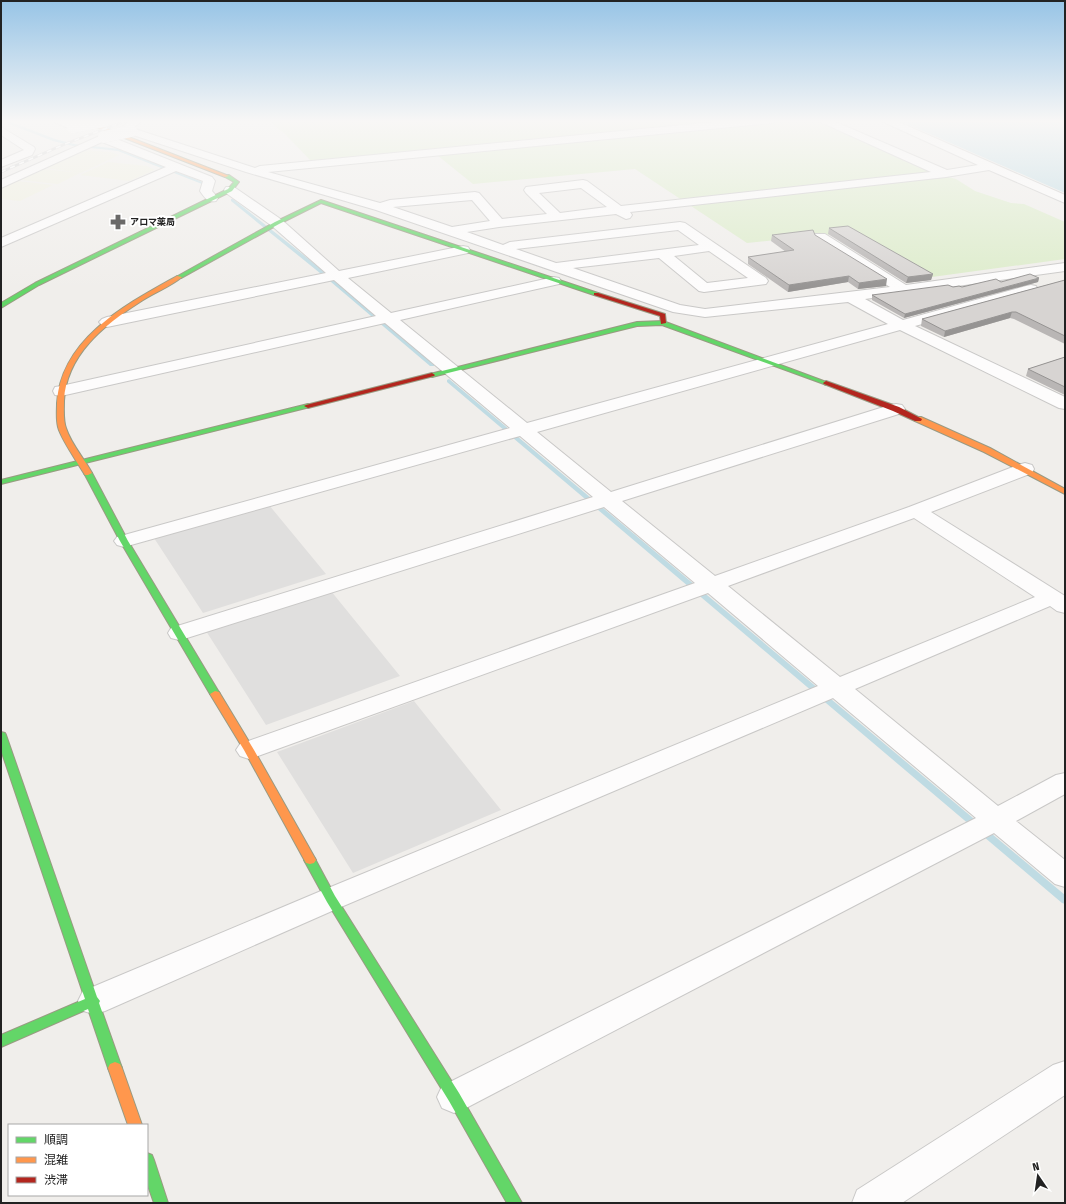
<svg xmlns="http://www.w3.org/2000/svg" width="1066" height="1204" font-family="'Fira Sans Condensed','Noto Sans JP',sans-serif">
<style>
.farmland{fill:#efefdf}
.grass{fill:#ddeccb}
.parking{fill:#e0dfde}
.water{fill:#bfdbe3}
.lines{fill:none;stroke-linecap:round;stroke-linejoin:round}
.stream{fill:#bfdbe3;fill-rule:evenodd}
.street-casing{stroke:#c9c8c7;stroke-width:2}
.fast-casing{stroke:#999a82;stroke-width:2}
.slow-casing{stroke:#999a82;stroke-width:2}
.jam-casing{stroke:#999a82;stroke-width:2}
.street{fill:#fdfcfc;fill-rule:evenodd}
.fast{fill:#63d668;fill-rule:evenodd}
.slow{fill:#ff974d;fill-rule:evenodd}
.jam{fill:#b3261e;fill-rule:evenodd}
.rail-casing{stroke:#ccc;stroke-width:2.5}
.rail{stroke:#fff;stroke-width:1.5;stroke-dasharray:5;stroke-linecap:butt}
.street-bridge-casing{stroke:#c9c8c7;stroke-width:12;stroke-linecap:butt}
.street-bridge{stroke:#fdfcfc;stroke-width:12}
.wall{fill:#b9b6b5}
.shaded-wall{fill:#969493}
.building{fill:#d7d4d2;stroke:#969493}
.labels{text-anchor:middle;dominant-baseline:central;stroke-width:4;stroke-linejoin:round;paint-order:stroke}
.far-poi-label{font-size:9px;font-weight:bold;fill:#222;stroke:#fff;text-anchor:start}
</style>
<rect width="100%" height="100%" fill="#f0eeeb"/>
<path class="farmland" d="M85,150L111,152L119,155L81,173L45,168Z
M108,162L147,166L155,170L129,181L80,175Z
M44,169L80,173L58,184L20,180Z
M17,181L53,185L20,201L1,199V188Z"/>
<path class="grass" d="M268,120H819L936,174L956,179L975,191L1011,203L1024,204L1065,222V259L932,277L854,232L747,243L635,169L473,184L432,151L312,162L285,134Z"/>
<path class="parking" d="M269,505L326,574L203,613L154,538Z
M331,591L400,676L266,725L206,631Z
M414,701L501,810L353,873L277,752Z"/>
<path class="water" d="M898,120H1065V193Z"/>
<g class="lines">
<path class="stream" d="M7,120H10L11,122L55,139L74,144L120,149L205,183L202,184L118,151L73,146L53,141L9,124Z
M231,199H233L335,280L434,364V366H430L331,282L231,201Z
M449,379L1065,895V904L1062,903L447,382V380Z"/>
<defs>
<path id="street" d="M50,120C60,120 71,119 78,127L73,130Z
M130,120H143L134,127L135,129L255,168L260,166L735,120H777L772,123L268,172L380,203L390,200L475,192L479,193L502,219L547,214L526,193L524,190L526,187L583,180L587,181L621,206L931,172L816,120H831L947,170L978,165L879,120H894L1065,195V203L989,170L946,177L630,212L632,215L630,218L626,219L616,214L499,227L467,232L503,245L510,242L680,222L685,223L766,278L768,281L766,284L704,292L699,291L659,258L573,268L680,305L705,309L890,287L815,240L813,237L815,234H825L906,285L1065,263V271L865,299L903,320L1026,286L1031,285L1036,286L1038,289L1036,292L915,326L1065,397V409L1059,408L900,330L537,432L611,492L890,405L896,404L902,405L905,409L902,413L622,501L715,576L909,507L1018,465L1025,463L1032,465L1034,469L1032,473L931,512L1065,596V613L1057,611L1050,606L855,689L998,806L1056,775L1065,773V794L1016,821L1065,860V887L1055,884L994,833L466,1108L454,1113L442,1108L437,1097L442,1086L976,818L833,698L341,907L105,1011L94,1014L83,1011L78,1001L83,991L321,891L818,686L708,593L258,756L249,759L240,756L236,750L240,744L695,583L604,507L187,638L179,640L171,638L168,633L171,628L593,497L520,436L131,545L124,547L117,545L114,541L117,537L510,428L385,323L61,396L55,395L53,391L55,387L61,386L376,316L334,280L107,327L102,325L99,322L102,319L107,317L326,273L272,226L226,193L224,190L226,187H234L282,220L339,271L463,246L468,247L470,250L468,253L348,278L391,313L554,277L559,278L561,281L559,284L400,320L527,423L888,324L848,302L705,317L673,312L376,210L246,172L127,133L123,126ZM581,188L607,207L560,213L539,193ZM472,200L490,221L452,227L393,207ZM678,230L699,245L556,263L516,249ZM709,251L748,278L707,283L674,256ZM914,518L1035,597L840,677L728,586Z
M1,127L34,147L35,149L32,155L1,167V160L24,150L1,135Z
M104,134L212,177L215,181L212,191L218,198L216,201C208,203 205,198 200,191L203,181L176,171L1,247V238L166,167L102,142L1,188V180Z
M1065,1061V1095L902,1203H852L857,1190L1053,1065Z"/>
<path id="fast" d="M225,175H229L239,182L232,191L39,285L1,308V303L35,283L228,189L234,182L225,177Z
M321,200L598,293L599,294L594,295L321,203L279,224L181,278L176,277L275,222Z
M663,321L829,383L826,385L824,384L662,325L637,326L432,377L429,375L430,374L637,322Z
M308,404L310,405V407L1,484V480Z
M85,471H88L92,473L128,541L220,694L219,696L215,697L210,694L120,541L84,473Z
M1,732L5,733L6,735L97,997L100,1001L99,1003L122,1068L120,1072L115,1074L110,1072L108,1068L88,1009L1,1047V1035L85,999L1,750Z
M310,856L314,857L335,896L459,1093L522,1203H507L449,1101L327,902L304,860L306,857Z
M147,1153L152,1155L154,1160L168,1203H154L147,1183Z"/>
<path id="slow" d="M78,120H85L229,176L225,177Z
M177,276L182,277C170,287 153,293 140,302C104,325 66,355 64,401C64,410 63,420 66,428C71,444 84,458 92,473L88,475H85C78,463 61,439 58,427C56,419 57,411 57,403C61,338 127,304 177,276Z
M915,417H921L990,448L1065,489V494L984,452L915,421Z
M215,691L219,692L254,750L316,860L314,863L310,864L306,863L244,750L210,694Z
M115,1062L120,1064L122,1068L142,1125H128L108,1068L110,1064Z"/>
<path id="jam" d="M594,293H598L665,314L666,323L661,324L660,316L594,295Z
M432,373L435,375L434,376L308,408L304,406L306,405Z
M826,381L899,407L922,419L921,421H915L893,411L824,384L823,383Z"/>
</defs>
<use href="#street" class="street-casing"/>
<use href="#fast" class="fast-casing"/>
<use href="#slow" class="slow-casing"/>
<use href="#jam" class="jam-casing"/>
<use href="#street" class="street"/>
<use href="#fast" class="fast"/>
<use href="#slow" class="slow"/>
<use href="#jam" class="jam"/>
<defs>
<path id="rail" d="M1,172L65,144L128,120"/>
</defs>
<use href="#rail" class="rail-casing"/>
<use href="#rail" class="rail"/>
<defs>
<path id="street-bridge" d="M73,127L103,121
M104,137L131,131"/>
</defs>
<use href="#street-bridge" class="street-bridge-casing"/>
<use href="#street-bridge" class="street-bridge"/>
</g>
<path class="wall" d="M829,228L933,274L931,280L906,283L828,234Z
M772,235H815L886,286L858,289L848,282L788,292L748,264V257L786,252L771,241Z
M1039,278L1038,282L904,318L872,300V295L962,287L1001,282Z
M1065,280V344L1014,319L1010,318L944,337L921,326L922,319Z
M1065,357V395L1026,376L1028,369Z"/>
<path class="shaded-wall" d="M933,274L931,280L906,283L908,277Z
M849,276L848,282L788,292L789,285Z
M1039,278L1038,282L904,318L905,314Z
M887,279L886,286L858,289L859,283Z
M1012,312L1010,318L944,337L945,331Z"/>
<path class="building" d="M848,226L933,274L908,277L829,228Z
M813,230L815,235L887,279L859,283L849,276L789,285L748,257L794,250L772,235Z
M1030,274L1039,278L905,314L872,295L948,285L953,287L959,286L962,287L996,279L1001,282Z
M1065,280V336L1016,312H1012L945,331L922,319Z
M1065,357V387L1028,369Z"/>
<linearGradient id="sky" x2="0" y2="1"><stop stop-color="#97c4e6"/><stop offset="0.42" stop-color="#f8f7f6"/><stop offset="1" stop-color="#f8f7f6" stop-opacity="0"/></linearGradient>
<rect width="1066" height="289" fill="url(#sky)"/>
<defs>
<symbol id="pharmacy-bare" viewBox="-9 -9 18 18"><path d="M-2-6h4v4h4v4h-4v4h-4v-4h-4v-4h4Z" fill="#6a6968" stroke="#fff" stroke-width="2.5" paint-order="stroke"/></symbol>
</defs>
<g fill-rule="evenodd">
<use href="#pharmacy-bare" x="107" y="211" width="22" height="22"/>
</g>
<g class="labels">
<g class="far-poi-label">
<text x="130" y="222">アロマ薬局</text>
</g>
</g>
<rect width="1066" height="1204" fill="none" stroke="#222222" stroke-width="4"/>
<rect x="8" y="1124" width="140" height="72" fill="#ffffff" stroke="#a7a7a7"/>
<rect x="16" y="1137" width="20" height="6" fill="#63d668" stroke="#a7a7a7"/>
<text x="44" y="1144" font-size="12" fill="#222222">順調</text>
<rect x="16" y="1157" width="20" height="6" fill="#ff974d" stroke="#a7a7a7"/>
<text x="44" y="1164" font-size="12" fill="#222222">混雑</text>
<rect x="16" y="1177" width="20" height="6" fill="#b3261e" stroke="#a7a7a7"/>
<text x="44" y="1184" font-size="12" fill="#222222">渋滞</text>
<g transform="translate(1038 1176) rotate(347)" stroke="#ffffff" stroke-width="3" paint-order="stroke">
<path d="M0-3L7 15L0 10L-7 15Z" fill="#222222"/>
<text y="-6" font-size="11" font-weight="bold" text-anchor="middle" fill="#222222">N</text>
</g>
</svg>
